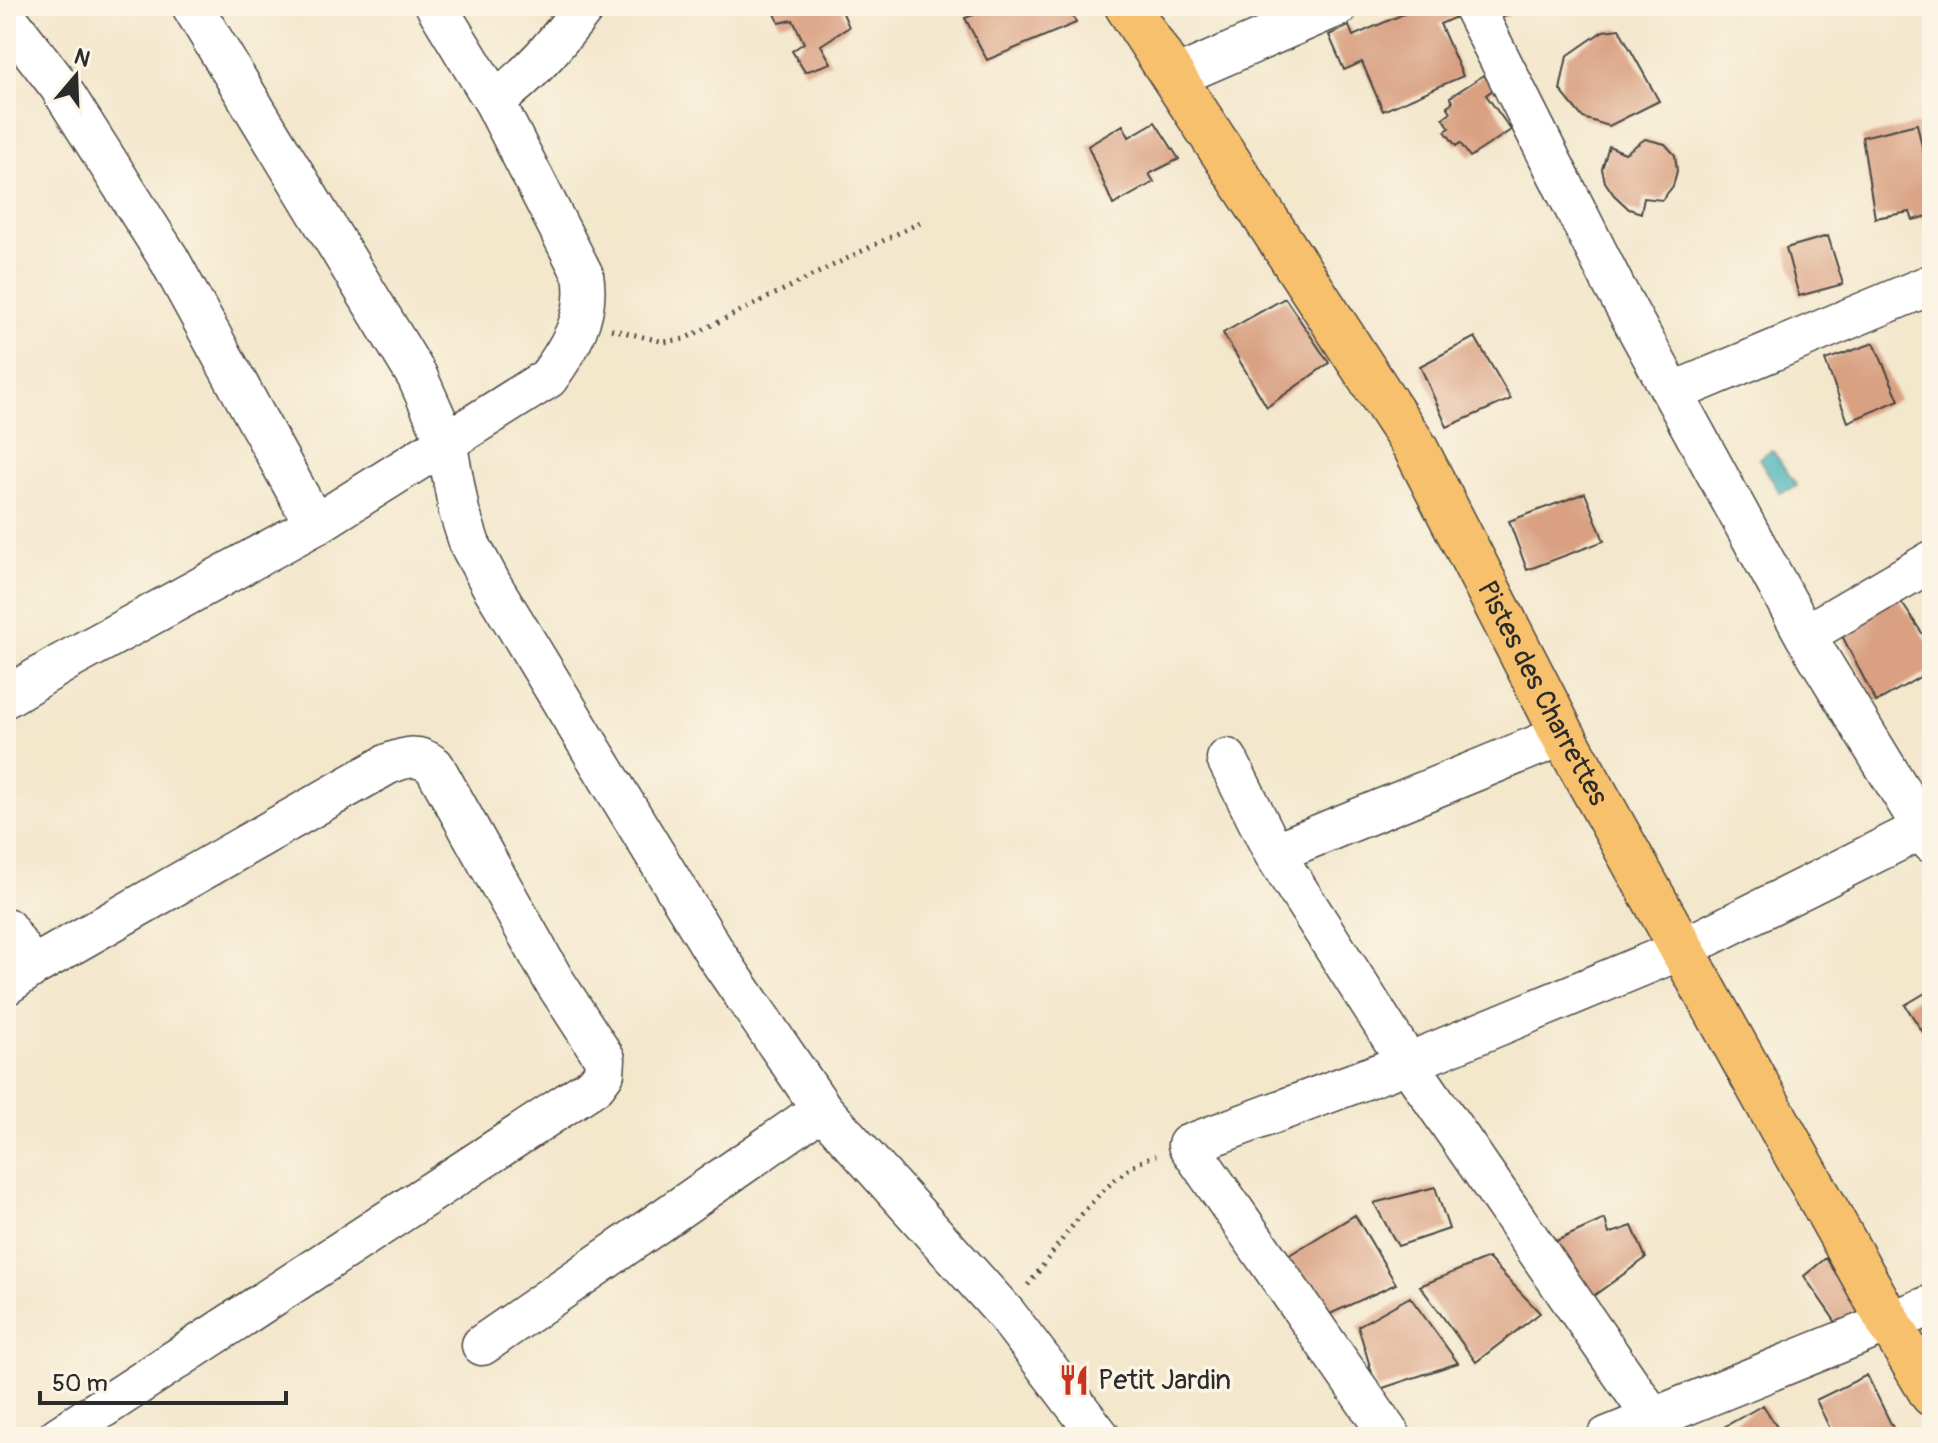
<svg xmlns="http://www.w3.org/2000/svg" width="1938" height="1443" font-family="Pangolin,sans-serif">
<style>
.water{fill:#40b1b7;stroke:#366e71;stroke-width:2}
.building{fill:#d9a082}
.lines{fill:none;stroke-linecap:round;stroke-linejoin:round}
.minor-casing{stroke:#494743;stroke-width:43}
.major-casing{stroke:#494743;stroke-width:47}
.path{stroke:#494743;stroke-width:5;stroke-dasharray:2 6;stroke-linecap:butt}
.minor{stroke:#fff;stroke-width:40}
.major{stroke:#f7c06c;stroke-width:44}
.labels{text-anchor:middle;dominant-baseline:central;stroke-width:7;stroke-linejoin:round;paint-order:stroke}
.street-label{font-size:28px;fill:#2b2b2b;stroke:#fcf5e5}
.poi-label{font-size:28px;fill:#2b2b2b;stroke:#fcf5e5;text-anchor:start}
</style>
<rect width="100%" height="100%" fill="#fcf5e5"/>
<filter id="ink" filterUnits="userSpaceOnUse"><feTurbulence type="fractalNoise" baseFrequency=".0125" numOctaves="2"/><feDisplacementMap in="SourceGraphic" scale="16" xChannelSelector="R" yChannelSelector="G"/><feConvolveMatrix kernelMatrix="1 2 1 2 8 2 1 2 1" color-interpolation-filters="sRGB"/></filter>
<filter id="wash" filterUnits="userSpaceOnUse"><feTurbulence type="fractalNoise" baseFrequency=".006" numOctaves="4" result="noise"/><feDisplacementMap in="SourceGraphic" scale="32" xChannelSelector="R" yChannelSelector="G"/><feGaussianBlur stdDeviation="1.8" result="paint"/><feColorMatrix in="noise" values="0 0 0 0 0 0 0 0 0 0 0 0 0 0 0 0 0 1.4 0 .05"/><feComposite in="paint" operator="in"/></filter>
<g filter="url(#wash)">
<rect width="100%" height="100%" fill="#f3e7cc"/>
<path class="water" d="M1772,450L1797,486L1780,493L1759,458Z"/>
<g id="blocks">
<path class="building" d="M772,6H840L849,27L821,45L831,63L805,72L792,51L804,43L793,20L779,23Z
M987,6H1069L1076,23L987,60L965,18L988,10Z
M1422,6H1450L1456,17L1440,24L1463,76L1383,111L1362,62L1344,70L1329,35L1349,26L1353,36Z
M1487,6H1530L1494,21Z
M1619,29L1659,101L1609,126L1583,118L1560,90L1567,56L1603,31Z
M1484,75L1494,89L1486,95L1511,130L1470,157L1460,143L1456,146L1445,131L1450,128L1443,118L1451,112L1447,106L1453,102L1450,97Z
M1155,122L1179,159L1149,174L1154,182L1113,205L1088,146L1123,125L1129,137Z
M1917,124L1929,178L1932,180V215L1913,220L1910,212L1875,218L1862,137Z
M1645,139L1665,144L1675,155L1677,171L1673,186L1662,200L1644,198L1641,213L1629,209L1614,195L1605,182L1602,169L1609,146L1625,153Z
M1828,236L1843,284L1799,296L1786,248Z
M1285,298L1329,363L1267,407L1223,333Z
M1475,337L1511,399L1447,427L1420,366Z
M1874,343L1899,400L1848,422L1825,360Z
M1585,493L1604,541L1527,570L1509,521Z
M1896,594L1932,648V670L1876,702L1836,624Z
M1932,989V1046L1905,1005Z
M1435,1187L1449,1229L1398,1246L1374,1203Z
M1355,1215L1396,1284L1319,1319L1286,1257Z
M1605,1219L1609,1234L1632,1226L1646,1258L1582,1304L1547,1245Z
M1488,1258L1540,1313L1476,1362L1420,1286Z
M1826,1258L1864,1316L1842,1331L1804,1276Z
M1410,1297L1458,1363L1377,1390L1358,1326Z
M1867,1375L1896,1434L1890,1437H1834L1816,1400Z
M1763,1405L1783,1437H1726L1724,1427Z"/>
</g>
</g>
<g filter="url(#ink)">
<use href="#blocks" fill-opacity="0" stroke="#494743" stroke-width="2"/>
<g class="lines">
<defs>
<path id="minor" d="M192,6L417,376L446,441L459,511L470,545L492,586L715,953L822,1109L1006,1314L1100,1437
M436,6L494,101C531,75 558,41 585,6
M1473,6L1614,286L1805,635L1932,843
M6,17L60,87L169,259L315,525
M1175,77L1338,6
M1674,392L1932,284
M1805,635L1932,561
M6,697L63,663L315,525L548,378C571,346 590,315 583,275L494,101
M1227,759L1274,853L1408,1063L1666,1437
M1274,853L1563,735
M6,928L32,967
M6,985L32,967L388,764C406,757 418,753 434,766L553,979L605,1059L604,1073L595,1085L58,1437
M482,1345L822,1109
M1391,1437L1188,1145L1408,1063L1680,950L1932,824
M1607,1437L1932,1305"/>
<g id="major">
<path id="s1" d="M1127,6L1415,447L1563,735L1890,1324L1932,1394"/>
</g>
</defs>
<use href="#minor" class="minor-casing"/>
<use href="#major" class="major-casing"/>
<path class="path" d="M611,329L664,342L684,339L923,221
M1028,1285C1064,1240 1101,1175 1156,1155"/>
<use href="#minor" class="minor"/>
<use href="#major" class="major"/>
</g>
</g>
<defs>
<symbol id="restaurant-bare" viewBox="-9 -9 18 18"><path d="M-5-6h1v4h1v-4h1v4h1v-4h1v5L-1.5 .5V6h-2V.5L-5-1ZM5-6V6H3V1.5H1.5Q1.5-4 5-6Z" fill="#c8321e" stroke="#fcf5e5" stroke-width="2.5" paint-order="stroke"/></symbol>
</defs>
<g fill-rule="evenodd">
<use href="#restaurant-bare" x="1052" y="1358" width="44" height="44"/>
</g>
<g class="labels">
<g class="street-label">
<text stroke="none"><textPath href="#s1" startOffset="804">Pistes des Charrettes</textPath></text>
</g>
<g class="poi-label">
<text x="1098" y="1380">Petit Jardin</text>
</g>
</g>
<rect width="1938" height="1443" fill="none" stroke="#fcf5e5" stroke-width="32"/>
<g transform="translate(76 76) rotate(19)" stroke="#fcf5e5" stroke-width="6" paint-order="stroke">
<path d="M0-6L14 30L0 20L-14 30Z" fill="#2b2b2b"/>
<text y="-12" font-size="22" font-weight="bold" text-anchor="middle" fill="#2b2b2b">N</text>
</g>
<path d="M40 1391v12h246v-12" fill="none" stroke="#2b2b2b" stroke-width="4"/>
<text x="52" y="1391" font-size="24" fill="#2b2b2b" stroke="#fcf5e5" stroke-width="6" paint-order="stroke">50 m</text>
</svg>
